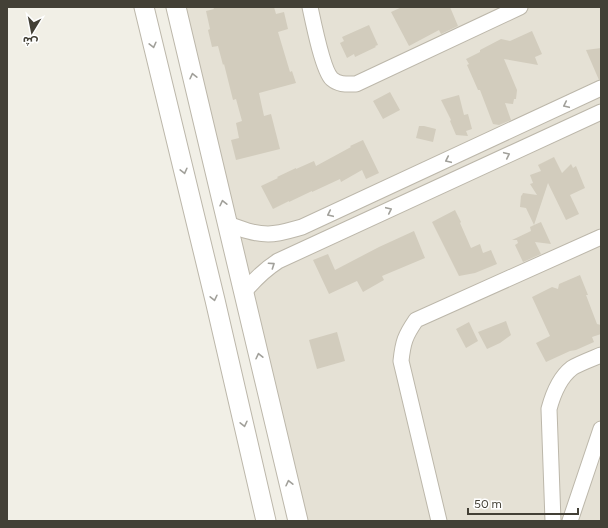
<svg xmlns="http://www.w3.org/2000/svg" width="608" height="528" font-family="Figtree,'Noto Sans Arabic',sans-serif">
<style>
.residential{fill:#e5e1d5}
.building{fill:#d2ccbd}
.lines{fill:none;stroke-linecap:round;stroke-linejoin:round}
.minor-casing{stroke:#bcb7aa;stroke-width:17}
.tertiary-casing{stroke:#bcb7aa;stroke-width:21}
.minor{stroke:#fff;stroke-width:15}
.tertiary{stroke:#fff;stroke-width:19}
.oneway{stroke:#a1a09a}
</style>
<rect width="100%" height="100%" fill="#f1efe6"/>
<path class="residential" d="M175,7H601V521H295Z"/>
<path class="building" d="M213,7H274L276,14L284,12L288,29L278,32L290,72L292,71L296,83L259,93L264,116L271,114L280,149L236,160L231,140L239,138L236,123L242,121L236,99L233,100L224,64L223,65L218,46L212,47L208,30L210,29L206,11L214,9Z
M402,7H450L458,26L441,34L439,30L409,46L391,12Z
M369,25L378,45L375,46L376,47L355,57L354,54L347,58L340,43L344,41L342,37Z
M532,31L542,54L535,57L538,65L504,59L517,90L516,99H514L513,104L505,103L511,120L499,125L493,124L480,90H478L467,65L469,64L466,59L480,52V50L501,39L510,41Z
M601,48V79L599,80L586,50Z
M390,92L400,110L383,119L373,101Z
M459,95L464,115L468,114L472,129L466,131L468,136L456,135L450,121L451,120L441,100Z
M419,126H424L436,129L433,142L416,138Z
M363,140L379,173L366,179L362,170L341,182L340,179L312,192V191L289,202V201L273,209L261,186L278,178L277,177L296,168V169L314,161L316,166L351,147L350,146Z
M554,157L562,173L571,164L573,168L576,166L585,188L570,195L579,214L566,220L548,183L534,225L541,222L551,244L535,242L541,254L523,262L515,245L518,243L517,240H512L531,231L530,227L534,225L526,208L520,207L521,196L522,195L523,193L537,195L530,184L533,183L530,175L541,171L538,165Z
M455,210L461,222L460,223L471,248L480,244L483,253L491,250L497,264L475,273L459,276L432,222Z
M414,231L425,258L382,276L384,280L363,292L357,281L329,294L313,260L328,254L335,270L379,247Z
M580,275L588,295H586L597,324L601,325V334L592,337L594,342L576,350L570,351L546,362L536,343L550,336L532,297L552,287L558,289L559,284Z
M506,321L511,335L500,343L487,349L478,332Z
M469,322L478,341L466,348L456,329Z
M337,332L345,361L317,369L309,340Z"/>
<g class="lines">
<defs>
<path id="minor" d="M310,7C313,21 323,71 332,79C339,85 347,84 356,84L520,7
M228,224C241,229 254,234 268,234C280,234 291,230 302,227L601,88
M244,292C255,279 264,270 278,261L601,112
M439,521L401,361C403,342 405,336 416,320L601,237
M553,521L549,409C553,394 559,378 572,368C578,364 594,358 601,355
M570,521L601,429"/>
<path id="tertiary" d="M144,7L215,300L266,521
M176,7L298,521"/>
</defs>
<use href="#minor" class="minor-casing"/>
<use href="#tertiary" class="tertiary-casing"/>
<use href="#minor" class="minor"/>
<use href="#tertiary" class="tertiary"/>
</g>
<defs><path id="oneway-chevron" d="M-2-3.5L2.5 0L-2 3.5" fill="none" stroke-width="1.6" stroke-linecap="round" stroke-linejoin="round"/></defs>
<g class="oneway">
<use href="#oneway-chevron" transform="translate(153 45) rotate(76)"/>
<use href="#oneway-chevron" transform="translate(193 76) rotate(-103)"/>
<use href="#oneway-chevron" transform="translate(566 105) rotate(155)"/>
<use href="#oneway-chevron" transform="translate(507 155) rotate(-25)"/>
<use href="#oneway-chevron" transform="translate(448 160) rotate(155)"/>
<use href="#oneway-chevron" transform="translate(184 171) rotate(76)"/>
<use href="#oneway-chevron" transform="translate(223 203) rotate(-103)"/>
<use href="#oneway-chevron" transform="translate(389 210) rotate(-25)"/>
<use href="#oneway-chevron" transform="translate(330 214) rotate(155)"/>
<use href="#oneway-chevron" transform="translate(272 265) rotate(-34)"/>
<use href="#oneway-chevron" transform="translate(214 298) rotate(77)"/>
<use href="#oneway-chevron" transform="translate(259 356) rotate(-103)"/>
<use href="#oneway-chevron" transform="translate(244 424) rotate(77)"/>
<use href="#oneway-chevron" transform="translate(289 483) rotate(-103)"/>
</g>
<rect width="608" height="528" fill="none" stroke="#434036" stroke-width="16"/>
<g transform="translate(32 32) rotate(190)" stroke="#ffffff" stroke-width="3" paint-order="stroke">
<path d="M0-3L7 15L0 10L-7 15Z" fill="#434036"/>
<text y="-6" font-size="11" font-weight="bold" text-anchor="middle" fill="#434036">ش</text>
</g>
<path d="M468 508v6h110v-6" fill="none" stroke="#434036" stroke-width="2"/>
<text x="474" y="508" font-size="12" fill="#434036" stroke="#ffffff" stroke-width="3" paint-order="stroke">50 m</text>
</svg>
